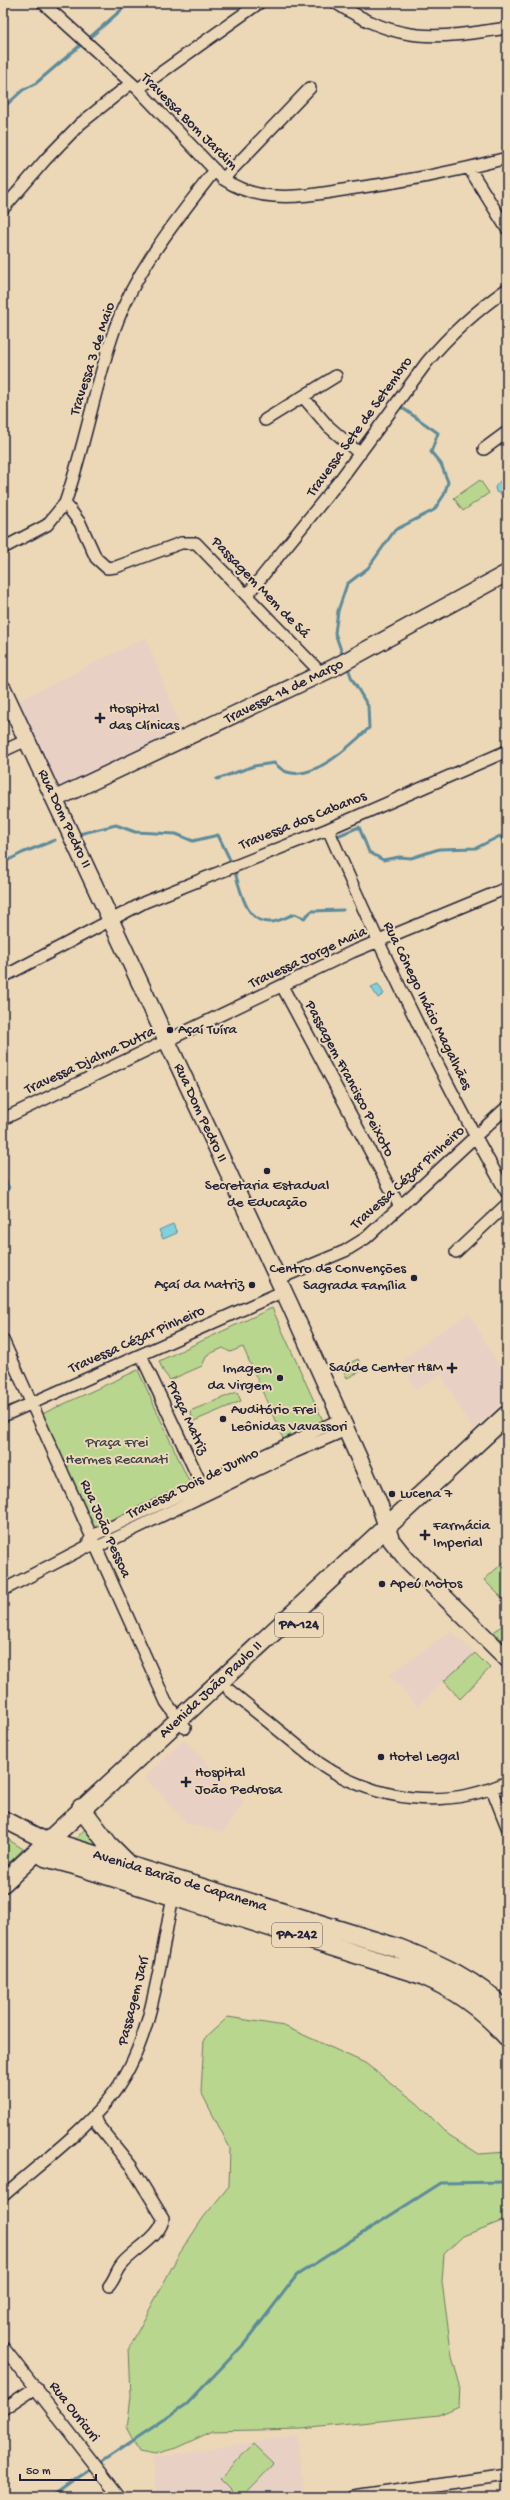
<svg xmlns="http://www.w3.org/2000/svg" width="510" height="2500" font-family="'Gochi Hand',sans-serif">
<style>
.built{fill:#e8d0c5}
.green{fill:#b8d68e;stroke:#6d7c64}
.water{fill:#81d1dc;stroke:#5b8b9c}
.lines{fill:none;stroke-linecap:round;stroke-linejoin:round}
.stream{stroke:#5b8b9c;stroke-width:3}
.street-casing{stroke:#22223b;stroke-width:14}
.secondary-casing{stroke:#22223b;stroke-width:19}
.primary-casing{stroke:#22223b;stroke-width:21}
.street{stroke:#ecd8b6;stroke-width:11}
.secondary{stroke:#ecd8b6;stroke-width:16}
.primary{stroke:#ecd8b6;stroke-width:18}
.poi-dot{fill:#22223b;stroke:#ecd8b6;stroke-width:1.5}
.labels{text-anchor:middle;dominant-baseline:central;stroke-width:4;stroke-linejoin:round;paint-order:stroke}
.shield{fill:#ecd8b6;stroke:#5f5960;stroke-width:1}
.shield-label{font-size:14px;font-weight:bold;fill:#22223b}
.street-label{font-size:15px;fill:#22223b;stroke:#ecd8b6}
.poi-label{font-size:15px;fill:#22223b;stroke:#ecd8b6;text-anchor:start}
.park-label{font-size:15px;fill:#40464c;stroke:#ecd8b6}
</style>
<rect width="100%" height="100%" fill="#ecd8b6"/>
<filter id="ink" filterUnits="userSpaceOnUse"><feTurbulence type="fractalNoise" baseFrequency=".025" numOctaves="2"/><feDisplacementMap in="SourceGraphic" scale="8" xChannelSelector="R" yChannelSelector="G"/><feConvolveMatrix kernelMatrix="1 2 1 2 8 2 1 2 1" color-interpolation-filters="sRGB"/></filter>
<g filter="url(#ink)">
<path class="built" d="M146,637L182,733L58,792L16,702Z
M469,1313L507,1380V1398L473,1430L441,1374L416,1390L401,1362L420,1346Z
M451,1631L475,1653L417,1706L389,1675Z
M184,1739L244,1802L223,1832L188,1824L144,1777Z
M297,2435L305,2497H158L152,2458Z"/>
<path class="green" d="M480,480L489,493L463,511L454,498Z
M272,1308L324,1423L284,1441L243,1347L230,1352L223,1348L207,1355L202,1366L170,1380L163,1371L159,1361Z
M358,1359L363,1370L347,1378L342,1367Z
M138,1370L191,1486L95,1532L42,1414Z
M237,1392L241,1401L194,1421L190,1411Z
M507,1559V1603L484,1580Z
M507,1621V1645L494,1632Z
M475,1653L490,1668L460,1699L444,1681Z
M85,1829L110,1858L69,1846Z
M3,1836L23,1849L3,1869Z
M228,2017L284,2026L365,2063L417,2103L449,2135L479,2154L507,2152V2219L463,2236L444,2254L442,2282L452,2357L460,2385L459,2406L439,2415L301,2429L213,2431L176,2448L155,2454L139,2451L127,2429L131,2396L129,2348L178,2256L203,2218L229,2186L230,2148L201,2092L204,2039Z
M253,2444L274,2464L242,2497H238L220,2479Z"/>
<path class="water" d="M501,480L507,494L504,495L496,492L495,487Z
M378,984L384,994L378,998L371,987Z
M3,1174L10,1188L3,1191Z
M173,1224L177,1233L163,1239L159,1230Z"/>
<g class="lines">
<path class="stream" d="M87,40L129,3
M3,108L23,90L35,84L83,43
M343,656L335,633L338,611L347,584L368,568L395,530L434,510L444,495L448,482L441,464L431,452L438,433L401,407
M217,779L254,766L274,763C278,766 282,771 287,772C314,781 351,745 369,728L368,706L352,679L348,668
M79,834L116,825L135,832L176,834L193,841L218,835L232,864
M335,837L359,827L369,852L383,860L399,857L411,858L439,849L476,848L500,836L507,846
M3,863L22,853L55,840
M234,870C241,888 244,923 271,922C278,922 288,916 295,914L304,918L312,911L343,910
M98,2464L186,2405L245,2343L297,2275L441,2183L507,2182
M51,2497L93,2467"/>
<defs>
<path id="street" d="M43,3L138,89L223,179C238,189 256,195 274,196C299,198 324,193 349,189C402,182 455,172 507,158
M336,3C400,44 434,39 507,28
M138,89L259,3
M469,168L507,229
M223,179L310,88
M3,209L46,159L80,124L130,84
M303,397L328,426L360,454
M265,420L336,376
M484,449L507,432
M65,503L80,523L96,558L107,568L116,567L181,543H196L322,674
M3,548L47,525L65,503C85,446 95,385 115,328C136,269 177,219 215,170
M247,595L340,480L427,362C451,333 476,311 507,289
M3,751L27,740
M328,829C382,953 440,1076 507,1193
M3,977L145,902L328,829L507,751
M282,986L400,1207
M3,1119L352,952L507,888
M456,1252L507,1204
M278,1279L345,1251L366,1238L507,1107
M3,1340L166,1702L185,1728
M141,1355L204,1490
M3,1416L284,1291
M89,1541L92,1536L341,1419
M3,1590L86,1547H97L290,1454L346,1430
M229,1690L319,1763C375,1801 444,1811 507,1782
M492,1789L507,1827
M94,2116L97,2124L131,2166L163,2218C163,2235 132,2251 122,2264C116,2271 115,2279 109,2286
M3,2196C38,2165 78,2136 108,2100C154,2046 159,1959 174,1892
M3,2347L120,2497
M3,2409L36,2387
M353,2497L507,2475"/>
<path id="secondary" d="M3,689L291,1307L379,1503L391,1540L407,1560L507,1659
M55,799L333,668L507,573
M3,1819L46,1841L59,1844"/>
<path id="primary" d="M81,1808L108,1844L126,1862
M59,1844L398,1948C439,1964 476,1980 507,2012
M45,1857L71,1864L422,1975C454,1989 484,2010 507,2037
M3,1883L507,1415"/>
</defs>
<use href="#street" class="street-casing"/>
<use href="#secondary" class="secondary-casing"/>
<use href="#primary" class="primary-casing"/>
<use href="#street" class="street"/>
<use href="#secondary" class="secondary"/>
<use href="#primary" class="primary"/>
</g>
</g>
<g class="poi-dot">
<path d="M98 712h4v4h4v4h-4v4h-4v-4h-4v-4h4z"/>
<circle cx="170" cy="1030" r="4"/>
<circle cx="267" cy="1171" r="4"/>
<circle cx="414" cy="1278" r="4"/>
<circle cx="252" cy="1285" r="4"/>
<path d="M450 1362h4v4h4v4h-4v4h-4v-4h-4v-4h4z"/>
<circle cx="280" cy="1378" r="4"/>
<circle cx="223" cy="1419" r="4"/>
<circle cx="392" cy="1494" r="4"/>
<path d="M423 1529h4v4h4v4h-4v4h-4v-4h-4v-4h4z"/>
<circle cx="382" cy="1584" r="4"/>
<circle cx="381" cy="1757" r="4"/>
<path d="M184 1776h4v4h4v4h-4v4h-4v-4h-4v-4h4z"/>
</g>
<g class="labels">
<g class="shield">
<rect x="275" y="1613" width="48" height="24" rx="3"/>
<rect x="272" y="1923" width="50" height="24" rx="3"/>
</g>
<g class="shield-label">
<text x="299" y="1625">PA-124</text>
<text x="297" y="1935">PA-242</text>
</g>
<g class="street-label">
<text transform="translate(189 122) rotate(45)">Travessa Bom Jardim</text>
<text transform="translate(93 359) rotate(-72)">Travessa 3 de Maio</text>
<text transform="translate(360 427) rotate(-54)">Travessa Sete de Setembro</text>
<text transform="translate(260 588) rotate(46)">Passagem Mem de Sá</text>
<text transform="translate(284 692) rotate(-26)">Travessa 14 de Março</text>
<text transform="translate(64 819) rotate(65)">Rua Dom Pedro II</text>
<text transform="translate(303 821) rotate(-22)">Travessa dos Cabanos</text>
<text transform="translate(308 958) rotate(-25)">Travessa Jorge Maia</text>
<text transform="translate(427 1006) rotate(64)">Rua Cônego Inácio Magalhães</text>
<text transform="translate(90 1061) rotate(-25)">Travessa Djalma Dutra</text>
<text transform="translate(349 1079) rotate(62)">Passagem Francisco Peixoto</text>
<text transform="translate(200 1113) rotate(65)">Rua Dom Pedro II</text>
<text transform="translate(408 1178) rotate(-42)">Travessa Cézar Pinheiro</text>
<text transform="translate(137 1340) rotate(-24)">Travessa Cézar Pinheiro</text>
<text transform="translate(187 1418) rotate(65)">Praça Matriz</text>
<text transform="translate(193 1484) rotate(-26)">Travessa Dois de Junho</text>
<text transform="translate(105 1529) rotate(66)">Rua João Pessoa</text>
<text transform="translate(211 1690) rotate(-43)">Avenida João Paulo II</text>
<text transform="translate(180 1881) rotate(17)">Avenida Barão de Capanema</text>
<text transform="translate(134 2001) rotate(-76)">Passagem Jarí</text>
<text transform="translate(74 2412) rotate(52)">Rua Ouricuri</text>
</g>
<g class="poi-label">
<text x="109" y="709">Hospital<tspan x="109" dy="17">das Clínicas</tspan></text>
<text x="178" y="1030">Açaí Tuíra</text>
<text x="267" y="1186" text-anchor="middle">Secretaria Estadual<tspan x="267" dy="17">de Educação</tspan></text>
<text x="406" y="1269" text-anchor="end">Centro de Convenções<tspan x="406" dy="17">Sagrada Família</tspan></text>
<text x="244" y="1285" text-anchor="end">Açaí da Matriz</text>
<text x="443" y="1368" text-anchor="end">Saúde Center H&amp;M</text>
<text x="272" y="1369" text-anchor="end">Imagem<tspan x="272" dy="17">da Virgem</tspan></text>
<text x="231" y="1410">Auditório Frei<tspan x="231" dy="17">Leônidas Vavassori</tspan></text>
<text x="400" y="1494">Lucena 7</text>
<text x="433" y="1526">Farmácia<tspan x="433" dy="17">Imperial</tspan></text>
<text x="390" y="1584">Apeú Motos</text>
<text x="389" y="1757">Hotel Legal</text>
<text x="195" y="1773">Hospital<tspan x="195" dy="17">João Pedrosa</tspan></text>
</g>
<g class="park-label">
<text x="117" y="1443">Praça Frei<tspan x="117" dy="17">Hermes Recanati</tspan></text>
</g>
</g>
<rect width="510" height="2500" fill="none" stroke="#ecd8b6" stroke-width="16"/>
<rect x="8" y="8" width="494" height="2484" fill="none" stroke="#22223b" stroke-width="1.5" filter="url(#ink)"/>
<path d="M20 2474v6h76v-6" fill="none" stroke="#22223b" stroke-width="2"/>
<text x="26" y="2474" font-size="12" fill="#22223b" stroke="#ecd8b6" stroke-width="3" paint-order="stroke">50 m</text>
</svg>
